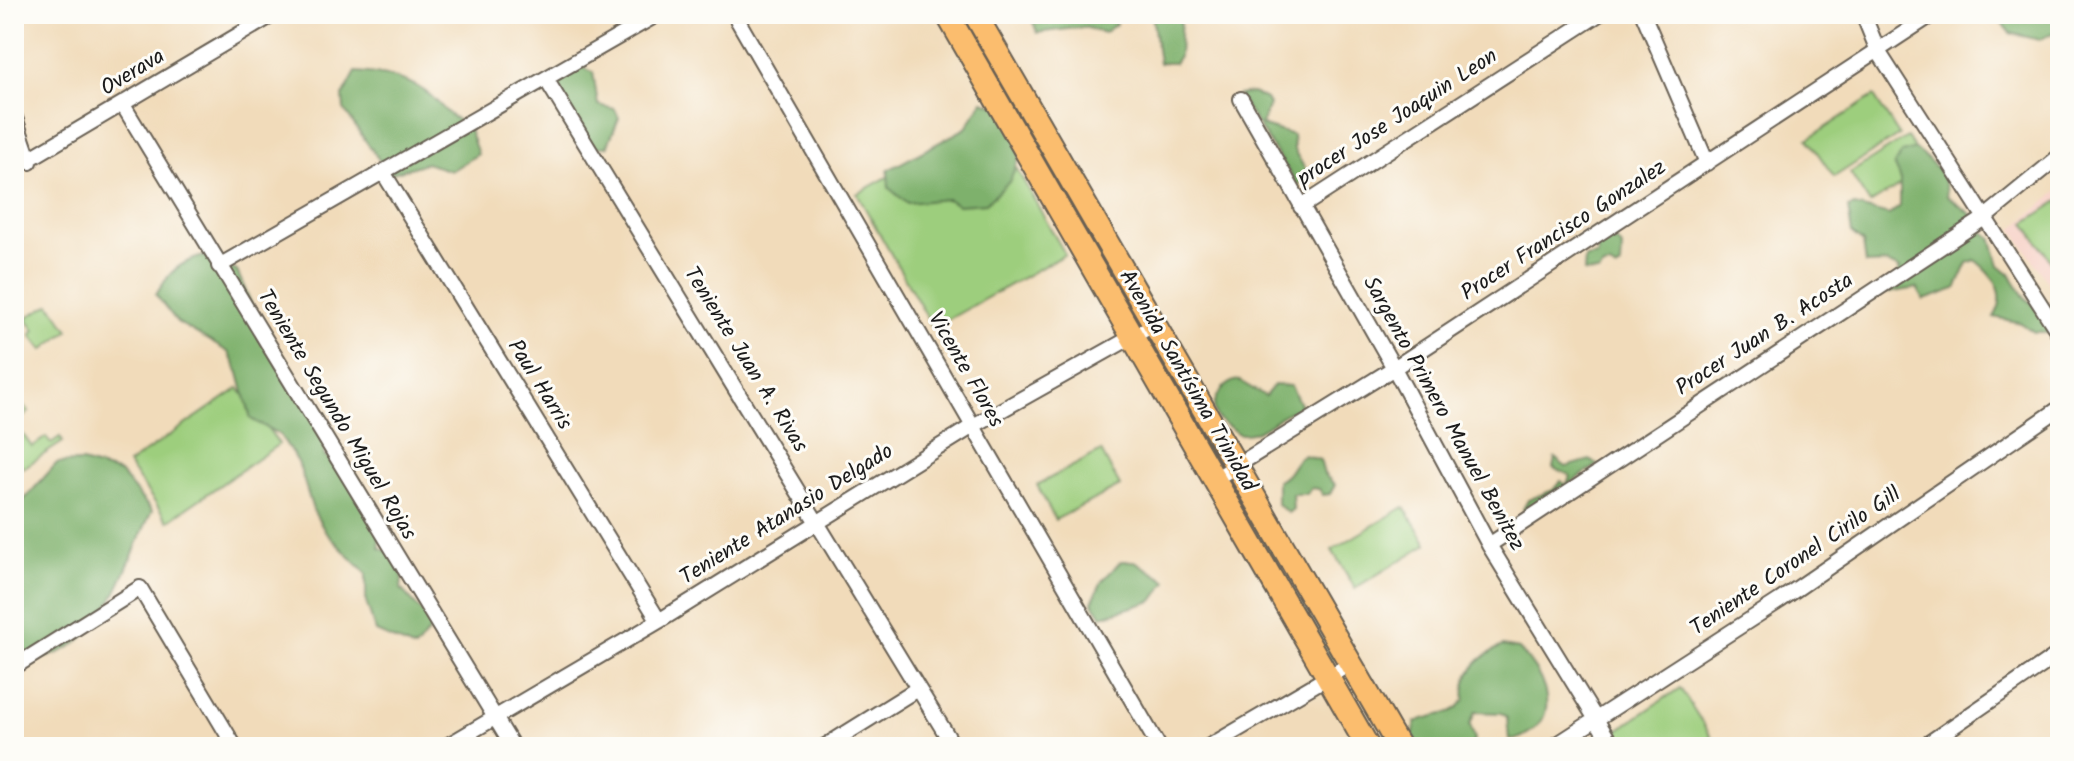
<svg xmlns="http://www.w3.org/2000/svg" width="2074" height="761" font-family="Kalam,sans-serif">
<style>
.built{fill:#f7d1c7}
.green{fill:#9dce7d;stroke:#5c754c;stroke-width:2}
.forest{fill:#7eb16c;stroke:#4d6644;stroke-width:2}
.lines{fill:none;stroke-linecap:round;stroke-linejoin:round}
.minor-casing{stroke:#675f53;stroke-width:18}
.primary-casing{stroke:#675f53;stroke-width:26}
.minor{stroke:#fff;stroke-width:14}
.primary{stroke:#fbbd6e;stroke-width:22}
.labels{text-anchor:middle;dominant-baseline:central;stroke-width:6;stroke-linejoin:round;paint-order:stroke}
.street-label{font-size:22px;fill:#1c1c1c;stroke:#fdfcf7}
</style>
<rect width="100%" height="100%" fill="#fdfcf7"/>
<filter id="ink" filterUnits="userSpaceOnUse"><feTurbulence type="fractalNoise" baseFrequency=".0125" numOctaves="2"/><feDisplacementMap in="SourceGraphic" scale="16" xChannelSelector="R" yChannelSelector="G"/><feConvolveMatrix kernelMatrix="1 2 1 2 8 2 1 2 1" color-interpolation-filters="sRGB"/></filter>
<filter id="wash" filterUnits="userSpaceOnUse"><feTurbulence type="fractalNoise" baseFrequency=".006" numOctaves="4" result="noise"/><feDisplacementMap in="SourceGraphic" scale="32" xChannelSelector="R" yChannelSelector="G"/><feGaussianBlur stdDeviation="1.8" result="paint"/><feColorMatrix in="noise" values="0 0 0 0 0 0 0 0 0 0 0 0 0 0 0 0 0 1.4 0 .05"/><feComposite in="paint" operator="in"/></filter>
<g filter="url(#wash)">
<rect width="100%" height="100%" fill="#f1dbba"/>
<path class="built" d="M2060,189V301L2013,229Z"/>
<path class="green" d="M959,14H965L1134,310L1132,313Z
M1874,96L1899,135L1834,177L1808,139Z
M989,120L1065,254L933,328L857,194Z
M1907,137L1927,168L1870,204L1850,173Z
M2060,200V275L2025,223Z
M50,304L69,330L43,350L31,335L35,331L26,318Z
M239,388L279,444L168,521L128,464Z
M23,405L29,412L15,423L32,447L46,437L51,443L60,437L63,442L23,468L14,454V412Z
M1101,451L1120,486L1055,520L1037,485Z
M1237,489L1334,659L1332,662L1233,490Z
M1404,507L1427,544L1355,588L1332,550Z
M1680,688L1718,747H1593Z"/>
<path class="forest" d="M1030,14H1115L1116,24L1104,33L1084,27L1037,33Z
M1152,14H1181L1179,56L1174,63H1159Z
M2008,14H2060V35L2052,33L2040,40L2010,33L2001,22Z
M580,66L593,72L598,105L615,109L619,118L607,147H586L550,81Z
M356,72C383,74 412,78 433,98C446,110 449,118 467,124L478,154L451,171L426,163L389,174L344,110L343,96Z
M1252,93L1266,99L1269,105L1261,125L1293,135L1294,150L1308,174L1298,186L1238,95Z
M983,101L1007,109L1022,152L1009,182L986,203L958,205L947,199L907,203L889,188L888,170L966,128Z
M1915,149C1933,163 1946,172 1947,196L1972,215L1978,229L1991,237L1999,265L2010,274L2025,298L2048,316V332H2034L2021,323L1994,317C2009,294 1995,276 1975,260L1968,263L1956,289L1924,300L1917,288L1889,293L1900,269L1887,263L1866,264L1863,243L1852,234L1848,208L1855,206L1889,215L1900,206V177L1894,164L1901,153Z
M1602,238L1617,242L1622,247L1621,266L1616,270L1610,266L1603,267L1599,273L1584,272L1585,258L1598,256L1596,242Z
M204,256L237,271L258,319L327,432L324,456L348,469L377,518L380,548L404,559L401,589L434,625L415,649L376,632L366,602V573L326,533L313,510L298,462L280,435L251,419L239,373L228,352L177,322L156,295C169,272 179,262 204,256Z
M1238,380L1265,396L1274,385L1291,386L1302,408C1280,410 1266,434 1244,434C1236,435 1234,430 1228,426C1223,422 1216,420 1215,413C1211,399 1225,382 1238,380Z
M1304,455L1320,460L1324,474L1335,485L1330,494L1323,495L1319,489L1311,488L1307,494H1292L1293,509L1288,513L1277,504V481C1292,476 1291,461 1304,455Z
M1555,458L1566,467L1590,460L1598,465L1526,512L1523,509L1528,500L1553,490L1561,481L1565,485L1568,483L1570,475L1553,468Z
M82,462L120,473L152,511C119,577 105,663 14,661V511L57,463Z
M1121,561H1135L1167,581L1153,601L1102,616L1092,602L1102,581Z
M1503,646L1519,649C1539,670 1562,708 1532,731C1524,736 1519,740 1509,740L1507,717L1501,713L1475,712L1470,725L1475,739L1471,747H1421L1413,736L1416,722C1435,712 1452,719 1465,699C1461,674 1481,655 1503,646Z"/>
</g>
<g filter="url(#ink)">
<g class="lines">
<defs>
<path id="minor" d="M734,14L1159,747
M1643,14L1707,163
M1863,14L1878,51L2060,335
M546,79L954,747
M1241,99L1394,368L1489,545L1613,747
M123,105L513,747
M14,115L30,162
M14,168L274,14
M383,172L659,621
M1301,207L1599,14
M219,266L658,14
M1215,479L1394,368L1933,14
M1489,545L1983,219L2060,156
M14,667L140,588L235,747
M445,747L659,621L973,426L1155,324
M824,747L917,689
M1208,747L1350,664
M1553,747L1779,601L2060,408
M1923,747L2060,653"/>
<path id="primary" d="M947,14L1368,747
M975,14L1399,747"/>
</defs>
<use href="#minor" class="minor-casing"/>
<use href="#primary" class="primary-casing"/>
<use href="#minor" class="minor"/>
<use href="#primary" class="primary"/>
</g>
</g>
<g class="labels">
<g class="street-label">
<text transform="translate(133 73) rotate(-31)">Overava</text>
<text transform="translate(1398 118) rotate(-33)">procer Jose Joaquin Leon</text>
<text transform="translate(1564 231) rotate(-33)">Procer Francisco Gonzalez</text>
<text transform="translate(1765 335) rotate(-33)">Procer Juan B. Acosta</text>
<text transform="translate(745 360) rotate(58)">Teniente Juan A. Rivas</text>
<text transform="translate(965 370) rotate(60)">Vicente Flores</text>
<text transform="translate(1187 381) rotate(60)">Avenida Santísima Trinidad</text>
<text transform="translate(539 385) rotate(58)">Paul Harris</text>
<text transform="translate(1443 414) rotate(61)">Sargento Primero Manuel Benitez</text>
<text transform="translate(336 415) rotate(59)">Teniente Segundo Miguel Rojas</text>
<text transform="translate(787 515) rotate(-32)">Teniente Atanasio Delgado</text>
<text transform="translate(1796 562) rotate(-34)">Teniente Coronel Cirilo Gill</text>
</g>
</g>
<rect width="2074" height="761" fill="none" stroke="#fdfcf7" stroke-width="48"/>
</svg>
